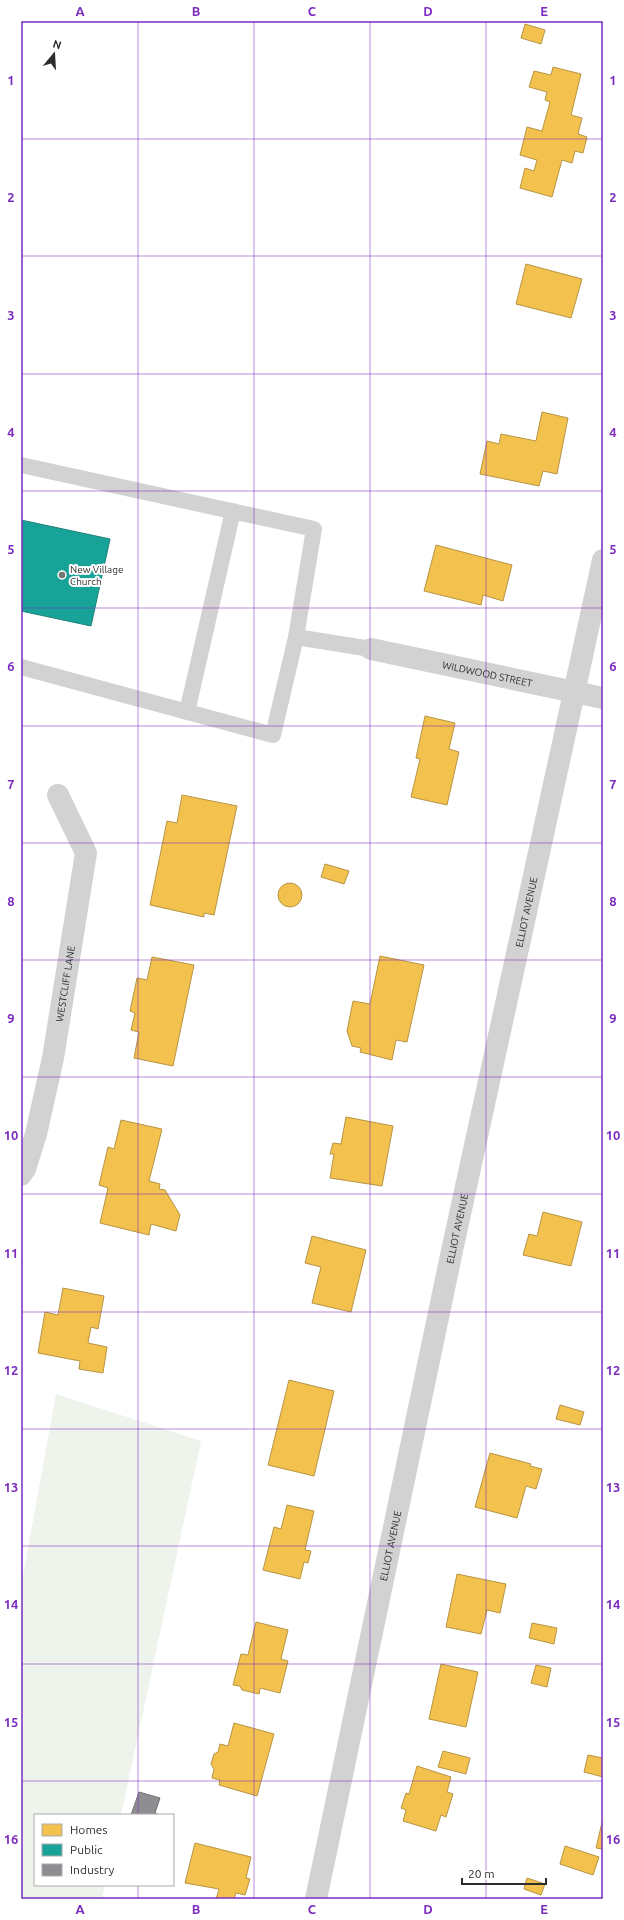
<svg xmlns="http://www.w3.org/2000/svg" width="624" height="1920" font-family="Ubuntu,sans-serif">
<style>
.green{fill:#eef3eb}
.homes{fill:#f2c14e;stroke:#b79544}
.public{fill:#17a398;stroke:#1e8078}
.industry{fill:#8d8d92;stroke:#707074}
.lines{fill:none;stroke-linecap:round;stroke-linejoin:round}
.service{stroke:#d2d2d2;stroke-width:16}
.minor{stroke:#d2d2d2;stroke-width:22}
.grid{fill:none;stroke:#7b2cbf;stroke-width:1;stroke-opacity:0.55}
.poi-dot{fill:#767676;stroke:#fff;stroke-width:1.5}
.labels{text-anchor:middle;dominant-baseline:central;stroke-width:4;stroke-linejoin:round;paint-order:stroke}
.poi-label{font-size:10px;fill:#2d2d2d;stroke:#fff;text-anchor:start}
.street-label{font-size:10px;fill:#2d2d2d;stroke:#fff}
.neatline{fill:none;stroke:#7b2cbf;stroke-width:1.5}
.grid-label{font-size:13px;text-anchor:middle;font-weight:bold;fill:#7b2cbf}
</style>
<rect width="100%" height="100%" fill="#fff"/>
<path class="green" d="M56,1394L201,1441L121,1815H35V1885H105L102,1899H21V1587Z"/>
<path class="homes" d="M525,24L545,30L541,44L521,38Z
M553,67L581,74L571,115L582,118L578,134L587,137L583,153L575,151L572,163L562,160L552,197L520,188L525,168L534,171L537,160L520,155L527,127L542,131L550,102L545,100L547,92L529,87L534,71L551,75Z
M526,264L582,279L571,318L516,304Z
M542,412L568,418L557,474L543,471L539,486L480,474L487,441L499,444L501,434L536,441Z
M436,545L512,565L503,601L483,595L481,605L424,591Z
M425,716L455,723L449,749L459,752L447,805L411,797L420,759L416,758Z
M182,795L237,806L214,915L204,913V917L150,905L167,821L177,823Z
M325,864L349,871L344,884L321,877Z
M278 895a12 12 0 1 1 24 0a12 12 0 1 1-24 0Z
M380,956L424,965L407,1042L396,1040L392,1060L360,1052L361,1048L352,1046L347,1031L353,1001L370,1004Z
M152,957L194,965L173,1066L134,1058L139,1032L131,1030L135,1013L130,1011L137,978L147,980Z
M346,1117L393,1126L382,1186L330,1178L334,1154H330L333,1143L341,1144Z
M121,1120L162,1129L149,1181L160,1184L159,1189L165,1190L180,1215L176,1231L151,1224L149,1235L100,1223L108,1188L99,1185L108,1147L114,1149Z
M543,1212L582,1222L571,1266L523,1255L529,1234L537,1236Z
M312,1236L366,1250L351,1312L312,1303L321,1267L305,1263Z
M63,1288L104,1296L98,1329L91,1327L88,1343L107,1347L103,1373L79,1369L80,1361L38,1353L45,1312L58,1315Z
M289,1380L334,1391L314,1476L268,1465Z
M560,1405L584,1412L580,1425L556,1419Z
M490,1453L531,1464L530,1466L542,1469L536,1489L526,1486L517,1518L475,1507Z
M287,1505L314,1511L305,1550L311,1551L308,1563L304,1562L300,1579L263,1570L274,1527L281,1529Z
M457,1574L506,1584L500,1613L487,1610L481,1634L446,1627Z
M256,1622L288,1630L281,1659L288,1661L280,1693L260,1688L259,1694L242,1690L240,1686L233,1685L241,1654L248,1655Z
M532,1623L557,1628L554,1644L529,1638Z
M441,1664L478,1672L466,1727L429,1719Z
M536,1665L551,1668L547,1687L531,1683Z
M234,1723L274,1734L257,1796L219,1785L220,1780L212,1778L214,1769L211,1764L214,1754L218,1752L220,1744L228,1746Z
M443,1751L470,1758L466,1774L438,1767Z
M588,1755L603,1758V1777L584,1772Z
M417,1766L451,1777L447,1792L453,1794L446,1817L441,1815L436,1831L403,1821L406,1810L401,1808L406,1793L409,1794Z
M603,1818V1849L596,1848Z
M195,1843L251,1857L246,1878L250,1879L245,1895L236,1893L234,1899H216L219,1889L185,1883Z
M565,1846L599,1857L593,1875L560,1864Z
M527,1878L545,1884L541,1895L524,1889Z"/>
<path class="public" d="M21,520L110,539L91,626L21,611Z"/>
<path class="industry" d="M139,1792L160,1798L155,1813L159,1815H131Z"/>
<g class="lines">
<path class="service" d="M21,465L314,529L296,637L273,735L21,667
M296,637L371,649
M187,712L233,511"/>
<g class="minor">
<path id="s1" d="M371,649L603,698"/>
<path id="s2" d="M21,1175L25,1169L36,1134L53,1058L86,853L58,795"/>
<path id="s3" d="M316,1899L453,1246L603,560"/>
</g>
</g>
<path class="grid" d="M138,21V1815M254,21V1899M370,21V1899M486,21V1899M21,139H603M21,256H603M21,374H603M21,491H603M21,608H603M21,726H603M21,843H603M21,960H603M21,1077H603M21,1194H603M21,1312H603M21,1429H603M21,1546H603M21,1664H603M21,1781H603M138,1885V1899"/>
<circle class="poi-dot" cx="62" cy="575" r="4"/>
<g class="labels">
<g class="poi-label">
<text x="70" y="569">New Village<tspan x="70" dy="12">Church</tspan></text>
</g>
<g class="street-label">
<text stroke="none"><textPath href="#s1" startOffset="119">WILDWOOD STREET</textPath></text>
<text stroke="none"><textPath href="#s3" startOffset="1009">ELLIOT AVENUE</textPath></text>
<text stroke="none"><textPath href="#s2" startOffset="197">WESTCLIFF LANE</textPath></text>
<text stroke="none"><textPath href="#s3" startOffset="685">ELLIOT AVENUE</textPath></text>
<text stroke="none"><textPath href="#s3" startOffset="361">ELLIOT AVENUE</textPath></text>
</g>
</g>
<rect width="624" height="1920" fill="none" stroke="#ffffff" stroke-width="44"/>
<rect x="34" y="1814" width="140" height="72" fill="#ffffff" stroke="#ababab"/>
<rect x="42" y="1824" width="20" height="12" fill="#f2c14e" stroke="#ababab"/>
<text x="70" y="1834" font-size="12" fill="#2d2d2d">Homes</text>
<rect x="42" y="1844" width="20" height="12" fill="#17a398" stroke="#ababab"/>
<text x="70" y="1854" font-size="12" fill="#2d2d2d">Public</text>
<rect x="42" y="1864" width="20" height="12" fill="#8d8d92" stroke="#ababab"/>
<text x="70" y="1874" font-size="12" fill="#2d2d2d">Industry</text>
<g transform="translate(54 54) rotate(18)" stroke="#ffffff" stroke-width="3" paint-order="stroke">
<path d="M0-3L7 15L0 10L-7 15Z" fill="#2d2d2d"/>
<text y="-6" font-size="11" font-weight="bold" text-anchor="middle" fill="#2d2d2d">N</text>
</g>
<path d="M462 1878v6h84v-6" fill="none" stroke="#2d2d2d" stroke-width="2"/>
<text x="468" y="1878" font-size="12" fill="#2d2d2d" stroke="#ffffff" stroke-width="3" paint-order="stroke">20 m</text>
<rect x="22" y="22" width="580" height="1876" class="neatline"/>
<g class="grid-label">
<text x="80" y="16">A</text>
<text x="196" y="16">B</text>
<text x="312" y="16">C</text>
<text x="428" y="16">D</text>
<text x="544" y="16">E</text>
<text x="11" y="85">1</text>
<text x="613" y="85">1</text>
<text x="11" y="202">2</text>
<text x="613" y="202">2</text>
<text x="11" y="320">3</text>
<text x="613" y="320">3</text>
<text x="11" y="437">4</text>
<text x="613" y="437">4</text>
<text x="11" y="554">5</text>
<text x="613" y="554">5</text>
<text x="11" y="671">6</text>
<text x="613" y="671">6</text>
<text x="11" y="789">7</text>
<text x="613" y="789">7</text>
<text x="11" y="906">8</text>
<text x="613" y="906">8</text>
<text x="11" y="1023">9</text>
<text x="613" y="1023">9</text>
<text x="11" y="1140">10</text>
<text x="613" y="1140">10</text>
<text x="11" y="1258">11</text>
<text x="613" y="1258">11</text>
<text x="11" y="1375">12</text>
<text x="613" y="1375">12</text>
<text x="11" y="1492">13</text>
<text x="613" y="1492">13</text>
<text x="11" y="1609">14</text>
<text x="613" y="1609">14</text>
<text x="11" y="1727">15</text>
<text x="613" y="1727">15</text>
<text x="11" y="1844">16</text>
<text x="613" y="1844">16</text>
<text x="80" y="1914">A</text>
<text x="196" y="1914">B</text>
<text x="312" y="1914">C</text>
<text x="428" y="1914">D</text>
<text x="544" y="1914">E</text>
</g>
</svg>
